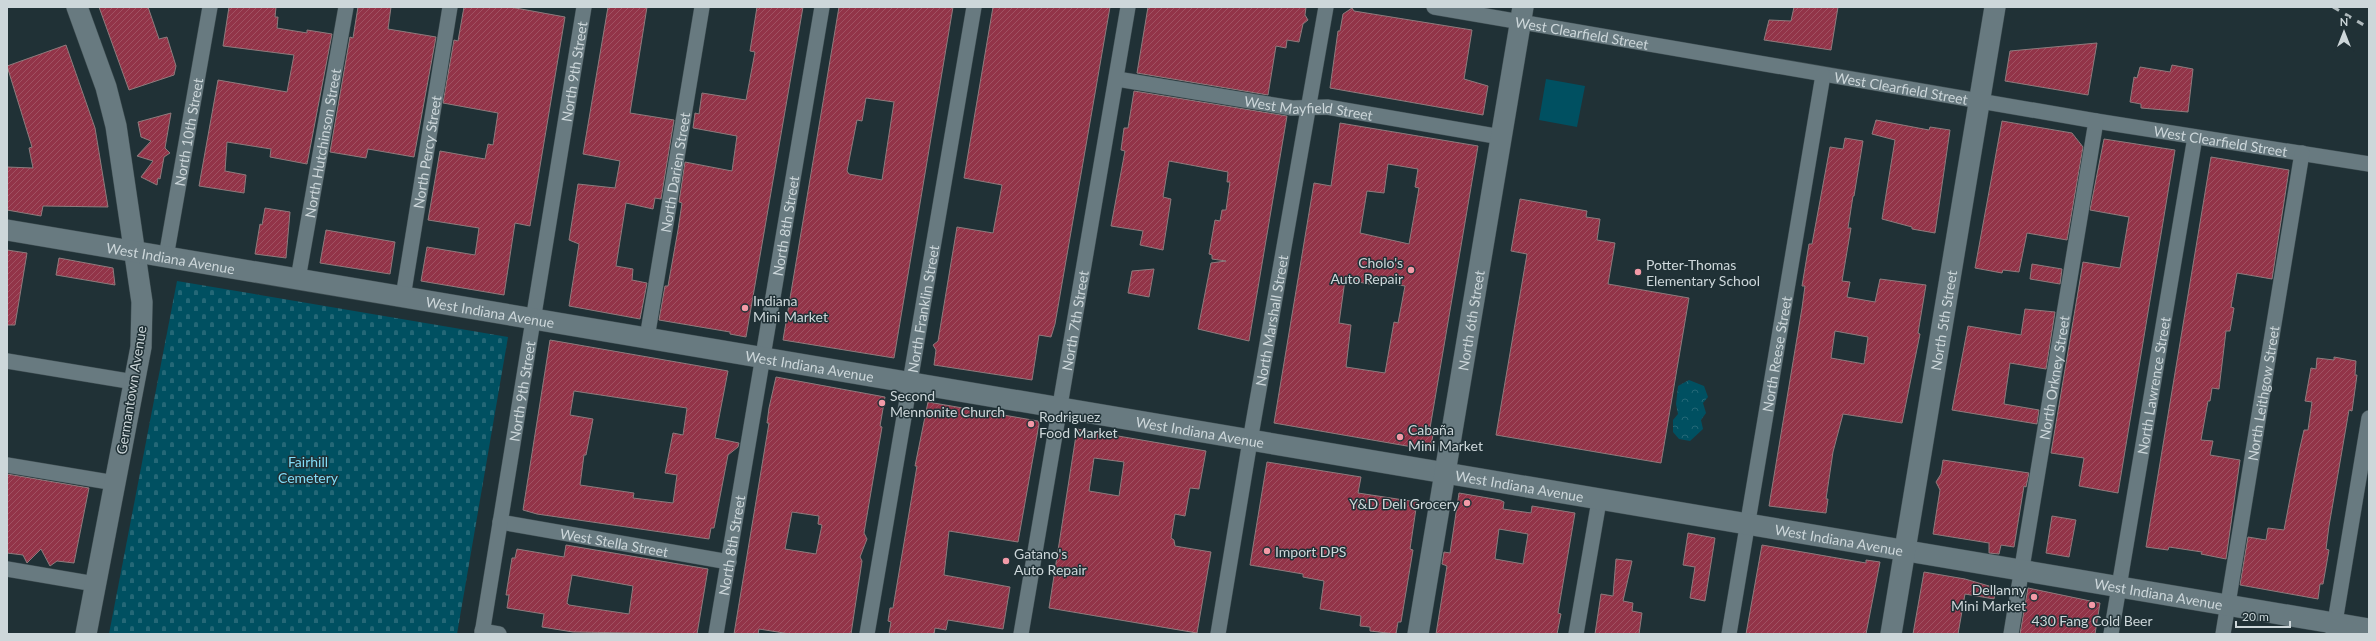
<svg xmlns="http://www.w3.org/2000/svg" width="2376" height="641" font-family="Lato,sans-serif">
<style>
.cemetery{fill:url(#cemetery-stones)}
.park{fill:url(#park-crowns)}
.garden{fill:#005061}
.building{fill:url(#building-hatch);stroke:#8e7b7d;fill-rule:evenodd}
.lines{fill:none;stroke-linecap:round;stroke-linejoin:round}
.street-casing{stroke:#3f4e52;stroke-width:16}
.secondary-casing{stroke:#3f4e52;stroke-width:22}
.street{stroke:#687a80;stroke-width:15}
.secondary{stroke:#687a80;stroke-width:21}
.rail{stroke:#aeb9bc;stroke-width:3;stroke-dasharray:7 7;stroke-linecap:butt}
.poi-dot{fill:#f39aa7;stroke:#203136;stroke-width:1.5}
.labels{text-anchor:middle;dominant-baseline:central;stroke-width:3;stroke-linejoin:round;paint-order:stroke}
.street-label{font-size:14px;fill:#cdd7da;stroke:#203136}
.poi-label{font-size:14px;fill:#cdd7da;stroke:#203136;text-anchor:start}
.park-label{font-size:14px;fill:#82ddf8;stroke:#203136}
</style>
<defs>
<pattern id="cemetery-stones" width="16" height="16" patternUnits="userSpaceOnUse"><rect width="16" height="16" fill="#005061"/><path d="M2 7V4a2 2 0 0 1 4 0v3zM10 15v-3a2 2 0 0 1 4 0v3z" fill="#246877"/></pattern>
<pattern id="park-crowns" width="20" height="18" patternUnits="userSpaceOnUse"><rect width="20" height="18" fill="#005061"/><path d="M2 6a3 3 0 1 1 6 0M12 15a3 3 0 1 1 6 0" fill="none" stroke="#246877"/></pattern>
<pattern id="building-hatch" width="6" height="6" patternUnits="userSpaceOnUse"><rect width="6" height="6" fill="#923448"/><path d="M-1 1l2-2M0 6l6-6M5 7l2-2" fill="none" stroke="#a05162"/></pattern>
</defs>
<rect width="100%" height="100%" fill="#203136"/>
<path class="cemetery" d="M177,281L508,337L457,634H109Z"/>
<path class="park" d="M1689,380L1704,386L1708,397L1703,403L1706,413L1701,420L1703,429L1690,441L1679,439L1673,432V420L1678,414L1676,404L1678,386Z"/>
<path class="garden" d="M1546,79L1585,86L1577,127L1539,120Z"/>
<path class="building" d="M99,7H148L159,39L167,37L176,66L174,75L129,90Z
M229,7H276L275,17H278L277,28L307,33V30L332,34L307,164L270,157L271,149L227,142L225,171L246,175L244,193L199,186L218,80L287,92L294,55L223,46Z
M358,7H391L388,29L436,37L414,157L368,149L366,158L330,152L350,37L353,38Z
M464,7H510L565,17L530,226L515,223L504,295L421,281L427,247L475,255L479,228L428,220L440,151L485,159L488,144L493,145L498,113L443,103L454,40L458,41Z
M608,7H647L630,113L674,120L661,199L655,198L653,209L626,203L616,266L633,269L632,280L647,283L640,319L569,306L579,244L569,240L578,184L615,188L620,161L583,154Z
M757,7H803L746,337L730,334V332L659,320L665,286H668L678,230L682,203L679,202L685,162L732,171L737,136L693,128L695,113L699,114L702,93L746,100L755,52L750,51Z
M839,7H953L894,358L783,340ZM866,98L894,102L882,180L849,174L847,171L857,120L862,121Z
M993,7H1110L1055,324L1051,337L1039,335L1032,380L934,365L936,350L933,345L938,341L957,227L993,233L1002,185L964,178Z
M1148,7H1306L1305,15L1308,20L1303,24L1299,42L1287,40L1286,48L1276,46L1268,95L1137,73Z
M1794,7H1838L1831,50L1764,40L1769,20L1791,21Z
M1352,8L1354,11L1472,30L1464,79L1488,86L1483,115L1330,88L1338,31H1340L1343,14Z
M2097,43L2088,95L2005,81L2010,51Z
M66,45L95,128L108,207L43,206L41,216L7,210V167L33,168L29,148L32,147L7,66Z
M2172,65L2193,69L2188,112L2141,108V104L2130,102L2134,77L2137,78L2140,67L2170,72Z
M1134,91L1287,116L1249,341L1198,329L1211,263L1226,261L1212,259V255L1209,254L1215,220L1220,221L1222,210H1226L1230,182H1227L1228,172L1169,161L1163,197L1171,199L1163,250L1140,245L1143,231L1111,226L1125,151L1121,150L1124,128H1128Z
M171,113L165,148L170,153L164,157L160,179L158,178L157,185L141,177L153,161L137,156L151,141L141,137L138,122Z
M1876,120L1929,130L1930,127L1950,130L1935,233L1912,229V227L1882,219L1895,140L1872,134Z
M2002,121L2072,133L2083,147L2067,240L2027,233L2019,272L2003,270L2002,273L1975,268Z
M1340,123L1478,146L1429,434L1433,435L1430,450L1274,423L1314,183L1331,186ZM1388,164L1418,169L1415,187L1419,188L1409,244L1360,233L1367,191L1384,193ZM1345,280L1370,284L1371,280L1405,286L1398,323L1394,322L1385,373L1346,367L1351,325L1339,323Z
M1845,138L1863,141L1854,196H1853L1848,228H1851L1842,281L1850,282L1847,297L1875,302L1880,279L1926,285L1918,333L1920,334L1902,423L1843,414L1833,452L1826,499H1828L1826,513L1769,506L1802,308L1805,286H1802L1809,244H1812L1830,147L1843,149ZM1835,331L1868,337L1864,364L1831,358Z
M2104,139L2175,150L2118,493L2079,486L2084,458L2051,453L2083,262L2120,268L2129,217L2090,210Z
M2211,157L2289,170L2272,279L2237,273L2231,307L2234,308L2230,331H2226L2219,389L2212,388L2210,401H2208L2201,440L2213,441L2210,455L2240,460L2226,559L2201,554L2202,552L2169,547L2168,550L2146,547Z
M1520,199L1587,211L1586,217L1600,219L1597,240L1615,243L1608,284L1689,298L1661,463L1496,435L1527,254L1511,251Z
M265,208L290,212L286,258L255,254L260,224L262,225Z
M326,230L395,242L390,274L320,263Z
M7,250L27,253L15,325H7Z
M59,258L113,268L115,285L56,275Z
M2032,264L2062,269L2060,284L2030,279Z
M1154,269L1149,297L1128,293L1132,271Z
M2025,309L2055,312L2046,369L2010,363L2004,404L2039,410L2037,424L1952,410L1968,326L2021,335Z
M550,340L728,371L715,438L739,443L738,447L728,455L714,528H711L709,539L537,514L523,510ZM574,391L687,408L683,435L673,433L665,473L677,475L673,503L633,498L634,493L580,485L584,455H586L593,419L570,415Z
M2334,357L2356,361L2355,375H2357L2352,411L2349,410L2329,526L2326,549L2329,550L2323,584H2320L2318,599L2240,585L2248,537L2266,540L2268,528L2284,530L2299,452L2304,430H2308L2312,402L2305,401L2311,368L2316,369L2317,358L2334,360Z
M776,377L885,397L880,426L882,427L864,533L867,539L860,557L862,561L851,634H790L759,629L758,634H734L769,423H767L769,408ZM792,512L819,516L818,524L822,525L816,554L785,549Z
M928,402L1038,421L1039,424L1018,542L949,531L944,575L1010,587L1003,629L948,620L946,630L935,628L934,634H889L891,622L888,621L890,608H893L917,466H915Z
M1077,429L1206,451L1199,489L1190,488L1185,516L1175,514L1171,538L1174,540L1175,546L1211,552L1197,633L1049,608ZM1094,458L1124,462L1119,496L1089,491Z
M1943,460L2029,473L2026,487L2024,486L2014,547L2001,545L1999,554L1989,553V543L1933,534L1940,490L1936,482L1941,474Z
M1267,462L1361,477L1358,493L1417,502L1410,549L1413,550L1401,622H1398L1396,634L1370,631V627L1360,626L1361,616L1320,609L1324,581L1303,577V574L1250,565Z
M7,474L89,488L74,563L57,561L50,566L41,549L27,563L23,555L7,553Z
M1459,493L1500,500L1504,502L1503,509L1531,513L1532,506L1575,513L1560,601L1558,613L1561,614L1557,634H1436L1447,566L1442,564L1444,552L1450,553ZM1499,529L1528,534L1523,564L1495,559Z
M2052,516L2076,520L2069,557L2046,553Z
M1688,533L1715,538L1705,601L1690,598L1695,567L1683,565Z
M566,545L708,569L697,634L573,632L542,627L544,614L507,608L509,595H506L512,558H515L517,549L564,557ZM572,575L633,586L629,614L569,605L567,603Z
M1762,545L1866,563V560L1880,562L1866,634H1746Z
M1616,559L1632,561L1623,601L1633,603L1632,611L1642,613L1639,634H1595L1601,594L1613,596Z
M1924,572L1965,579L1996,588L1994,599L1965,594L1958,634H1913Z
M2028,588L2100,603L2095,634H2020Z"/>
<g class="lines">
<defs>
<g id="street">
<path id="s1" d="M1434,7L2096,121L2369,164"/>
<path id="s2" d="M1117,79L1292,108L1327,107L1501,137"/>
<path id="s3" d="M166,257L210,7"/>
<path id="s4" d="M298,279L346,7"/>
<path id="s5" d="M403,297L450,7"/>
<path id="s6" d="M647,338L702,7"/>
<path d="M7,361L134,382"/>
<path d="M7,465L115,483"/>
<path id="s7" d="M500,522L729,562"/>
<path d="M7,569L95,584"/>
<path d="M482,631L499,634"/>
<path id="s8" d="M482,634L584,7"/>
<path id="s9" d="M716,634L822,7"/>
<path id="s10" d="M867,634L974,7"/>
<path id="s11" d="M1021,634L1128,7"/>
<path id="s12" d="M1218,634L1250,441L1326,7"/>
<path d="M1576,634L1599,501"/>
<path id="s13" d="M1729,634L1823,75"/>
<path id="s14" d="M2011,634L2096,121"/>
<path id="s15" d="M2111,634L2195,137"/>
<path id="s16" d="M2223,634L2302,153"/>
<path d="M2333,634L2369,418"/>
</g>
<g id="secondary">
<path d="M77,7L106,87L116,126L142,302L141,347L86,634"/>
<path id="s17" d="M7,230L2369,629"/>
<path id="s18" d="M1418,634L1523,7"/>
<path id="s19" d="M1891,634L1995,7"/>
</g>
</defs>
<use href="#street" class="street-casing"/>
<use href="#secondary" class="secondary-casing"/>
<use href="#street" class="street"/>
<use href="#secondary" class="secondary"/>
<path class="rail" d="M2333,7L2369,28"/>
</g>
<g class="poi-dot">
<circle cx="1411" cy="270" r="4"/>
<circle cx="1638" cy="272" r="4"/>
<circle cx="745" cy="308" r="4"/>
<circle cx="882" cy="403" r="4"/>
<circle cx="1031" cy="424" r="4"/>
<circle cx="1400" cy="437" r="4"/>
<circle cx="1467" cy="503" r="4"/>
<circle cx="1267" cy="551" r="4"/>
<circle cx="1006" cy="561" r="4"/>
<circle cx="2034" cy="597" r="4"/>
<circle cx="2092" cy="605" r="4"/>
</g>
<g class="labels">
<g class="street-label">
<text stroke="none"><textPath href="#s1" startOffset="150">West Clearfield Street</textPath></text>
<text stroke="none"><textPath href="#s8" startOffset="570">North 9th Street</textPath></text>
<text stroke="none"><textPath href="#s1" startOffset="474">West Clearfield Street</textPath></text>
<text stroke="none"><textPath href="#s2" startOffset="194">West Mayfield Street</textPath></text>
<text stroke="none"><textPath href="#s3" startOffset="127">North 10th Street</textPath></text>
<text stroke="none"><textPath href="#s1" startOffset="798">West Clearfield Street</textPath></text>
<text stroke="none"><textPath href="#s4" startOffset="138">North Hutchinson Street</textPath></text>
<text stroke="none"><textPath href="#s5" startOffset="147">North Percy Street</textPath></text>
<text stroke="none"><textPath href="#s6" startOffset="168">North Darien Street</textPath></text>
<text stroke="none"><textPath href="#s9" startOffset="414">North 8th Street</textPath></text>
<text stroke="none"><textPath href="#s17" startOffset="166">West Indiana Avenue</textPath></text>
<text stroke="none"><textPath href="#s10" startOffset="330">North Franklin Street</textPath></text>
<text stroke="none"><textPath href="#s17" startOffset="490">West Indiana Avenue</textPath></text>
<text stroke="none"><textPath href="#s11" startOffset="318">North 7th Street</textPath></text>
<text stroke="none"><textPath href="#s12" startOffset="318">North Marshall Street</textPath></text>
<text stroke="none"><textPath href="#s19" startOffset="318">North 5th Street</textPath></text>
<text stroke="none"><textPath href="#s18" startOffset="318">North 6th Street</textPath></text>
<text stroke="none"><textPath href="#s13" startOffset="284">North Reese Street</textPath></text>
<text stroke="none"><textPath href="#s17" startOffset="814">West Indiana Avenue</textPath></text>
<text stroke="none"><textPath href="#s14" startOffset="260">North Orkney Street</textPath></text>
<text stroke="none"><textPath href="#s15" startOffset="252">North Lawrence Street</textPath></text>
<text transform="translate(131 390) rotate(-81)">Germantown Avenue</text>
<text stroke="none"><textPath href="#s8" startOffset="246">North 9th Street</textPath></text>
<text stroke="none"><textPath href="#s16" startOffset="244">North Leithgow Street</textPath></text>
<text stroke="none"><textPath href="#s17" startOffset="1210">West Indiana Avenue</textPath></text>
<text stroke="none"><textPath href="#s17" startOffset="1534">West Indiana Avenue</textPath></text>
<text stroke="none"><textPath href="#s17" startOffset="1858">West Indiana Avenue</textPath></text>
<text stroke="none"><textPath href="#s7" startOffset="116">West Stella Street</textPath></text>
<text stroke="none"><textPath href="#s9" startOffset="90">North 8th Street</textPath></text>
<text stroke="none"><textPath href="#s17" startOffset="2182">West Indiana Avenue</textPath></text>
</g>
<g class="poi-label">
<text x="1403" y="262" text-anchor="end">Cholo's<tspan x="1403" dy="16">Auto Repair</tspan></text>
<text x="1646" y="264">Potter-Thomas<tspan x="1646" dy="16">Elementary School</tspan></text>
<text x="753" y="300">Indiana<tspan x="753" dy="16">Mini Market</tspan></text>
<text x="890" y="395">Second<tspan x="890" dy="16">Mennonite Church</tspan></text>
<text x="1039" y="416">Rodriguez<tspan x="1039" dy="16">Food Market</tspan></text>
<text x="1408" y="429">Cabaña<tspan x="1408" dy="16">Mini Market</tspan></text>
<text x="1459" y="503" text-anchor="end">Y&amp;D Deli Grocery</text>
<text x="1275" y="551">Import DPS</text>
<text x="1014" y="553">Gatano's<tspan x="1014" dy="16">Auto Repair</tspan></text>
<text x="2026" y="589" text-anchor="end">Dellanny<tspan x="2026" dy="16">Mini Market</tspan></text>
<text x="2092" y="620" text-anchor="middle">430 Fang Cold Beer</text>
</g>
<g class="park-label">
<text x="308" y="461">Fairhill<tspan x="308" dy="16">Cemetery</tspan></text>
</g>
</g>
<rect width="2376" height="641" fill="none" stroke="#cdd7da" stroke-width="16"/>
<g transform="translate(2344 32)" stroke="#203136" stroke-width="3" paint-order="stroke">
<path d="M0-3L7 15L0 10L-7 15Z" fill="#cdd7da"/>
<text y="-6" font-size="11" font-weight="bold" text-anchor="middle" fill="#cdd7da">N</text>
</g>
<path d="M2236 621v6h54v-6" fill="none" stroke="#cdd7da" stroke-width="2"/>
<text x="2242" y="621" font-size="12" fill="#cdd7da" stroke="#203136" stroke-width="3" paint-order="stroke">20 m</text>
</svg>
